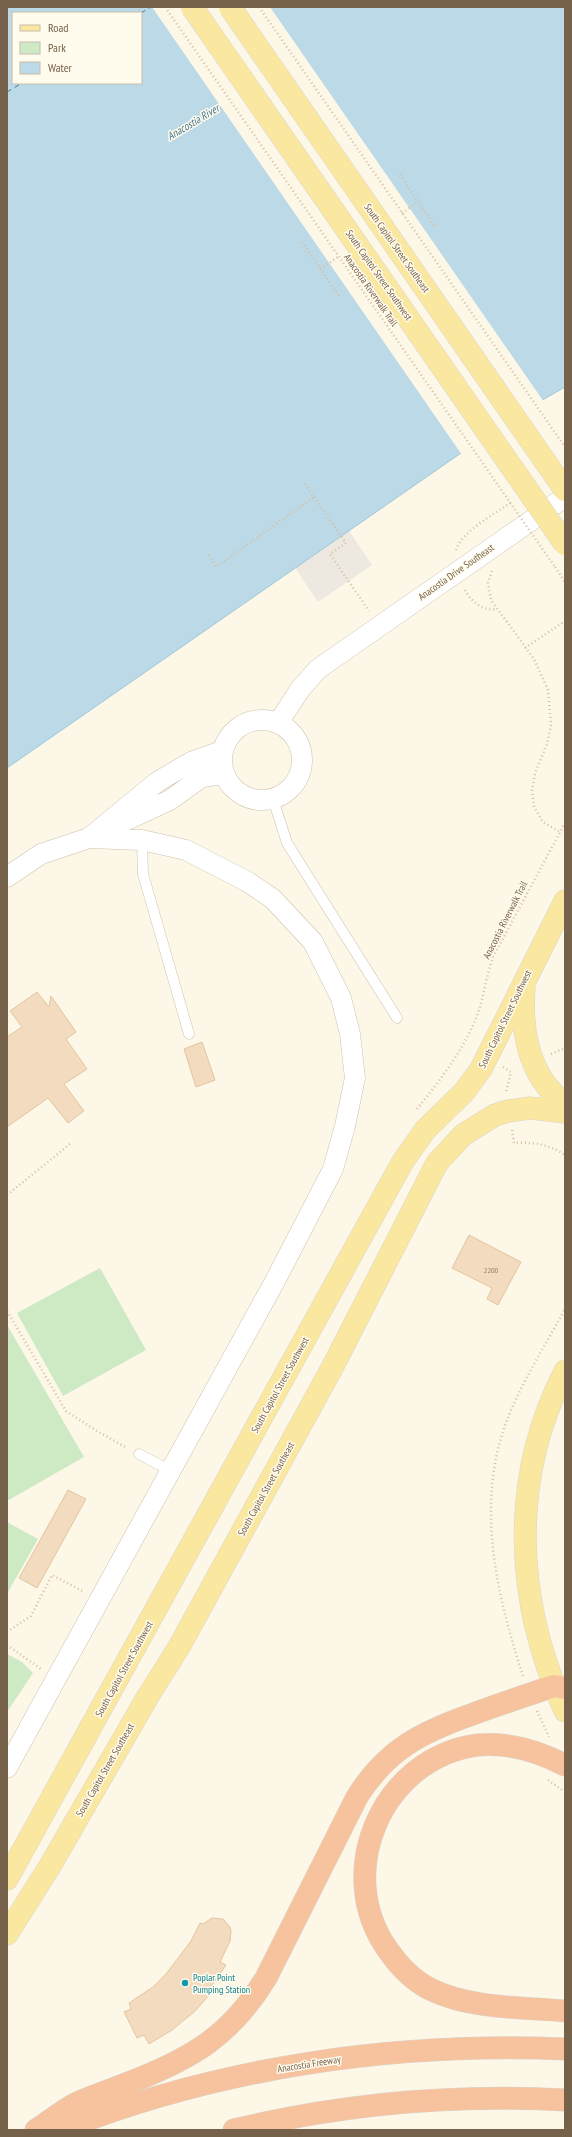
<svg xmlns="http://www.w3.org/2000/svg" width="572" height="2137" font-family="'PT Sans Narrow',sans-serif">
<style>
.industrial{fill:#ede8e0}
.green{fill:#ceeac5}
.water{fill:#bbd9e6;stroke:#a1c7d8;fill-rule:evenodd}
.pier{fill:#fcf7e7}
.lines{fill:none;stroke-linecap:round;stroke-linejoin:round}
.ferry{stroke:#487890;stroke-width:1;stroke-dasharray:5 4;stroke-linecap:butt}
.building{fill:#f2dbbf;stroke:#e4c59f}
.service-casing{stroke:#cec1ad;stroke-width:11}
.minor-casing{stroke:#cec1ad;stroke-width:21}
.primary-casing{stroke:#dbd6d0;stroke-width:23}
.motorway-casing{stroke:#dbd6d0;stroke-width:23}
.path{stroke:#d7bfa1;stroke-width:2.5;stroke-dasharray:1 3;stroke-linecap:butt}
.service{stroke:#fff;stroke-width:10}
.minor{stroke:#fff;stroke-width:20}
.primary{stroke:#fae7a0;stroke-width:22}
.motorway{stroke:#f6c39e;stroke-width:22}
.primary-bridge-casing{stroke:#dbd6d0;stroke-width:23;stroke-linecap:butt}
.path-bridge{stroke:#d7bfa1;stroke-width:2.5;stroke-dasharray:1 3;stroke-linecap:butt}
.primary-bridge{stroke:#fae7a0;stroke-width:22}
.culture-dot{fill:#0f9aa8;stroke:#fffbed;stroke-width:1.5}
.labels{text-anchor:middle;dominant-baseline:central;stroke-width:3;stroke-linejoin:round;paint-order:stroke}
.number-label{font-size:8px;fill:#958068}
.street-label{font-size:10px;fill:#76614b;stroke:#fffbed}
.culture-label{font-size:10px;fill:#0d838f;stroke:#fffbed;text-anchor:start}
.water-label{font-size:11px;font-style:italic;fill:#487890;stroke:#fffbed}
</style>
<rect width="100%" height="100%" fill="#fcf7e7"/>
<path class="industrial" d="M300,458L372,565L318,602L296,569Z"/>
<path class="green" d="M100,1268L146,1350L63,1396L17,1313Z
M7,1325L84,1457L7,1501Z
M7,1522L38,1539L8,1592L7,1591Z
M7,1654L22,1662L33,1673L7,1712Z"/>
<path class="water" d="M7,7H565V387L513,417L7,768ZM13,13H141V83H13Z"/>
<path class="pier" d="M152,7H270L544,402L514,419L462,455Z"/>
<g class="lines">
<path class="ferry" d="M141,13L151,7
M7,92L22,83"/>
</g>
<path class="building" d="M37,992L49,1007L51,996L76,1032L66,1039L87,1069L64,1084L84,1111L68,1123L48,1098L7,1127V1037L22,1027L10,1011Z
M202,1042L215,1080L196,1087L184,1049Z
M469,1235L521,1262L498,1305L487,1299L492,1288L452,1268Z
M68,1490L86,1499L37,1588L19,1578Z
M212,1918L223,1919L230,1927L231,1931L230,1941L220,1962L226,1965L210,1988L213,1991L194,2012L172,2030L149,2044L144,2035L137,2038L124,2012L131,2009L129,2003L153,1987L166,1974L191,1941L200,1923L203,1924Z"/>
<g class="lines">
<defs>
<path id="service" d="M273,799L287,843L397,1018
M142,840L143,874L189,1034
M139,1454L171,1471"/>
<path id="minor" d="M222 760a40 40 0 1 1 80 0a40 40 0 1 1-80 0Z
M278,723L301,688L318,669L565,497
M116,825L170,800L202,777L223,774
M89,838L157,782L191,762L222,751
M7,877L41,854L89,838L142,840L186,850L248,882L273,899L313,942L341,998L350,1034L355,1078L345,1126L333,1169L275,1281L7,1768"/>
<path id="primary" d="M524,989C521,1032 528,1076 565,1104
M565,1371C509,1480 515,1601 565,1711
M7,1879L402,1163L425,1130L464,1092L481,1069L565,901
M7,1934L50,1866L147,1698L179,1647L332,1368L437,1163L463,1135L495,1115L508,1111L530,1108L565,1112"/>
<path id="motorway" d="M565,1765C538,1751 509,1742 478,1745C383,1757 332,1872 388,1950C399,1966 413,1981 432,1990C472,2009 521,2007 565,2011
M36,2130C50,2121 63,2110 77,2103C95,2095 114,2089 131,2082C193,2058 231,2035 266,1978L357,1797C387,1749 422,1732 473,1714C500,1704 527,1695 554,1686L565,1688
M61,2130C220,2067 394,2042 565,2049
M234,2130C342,2104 454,2094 565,2100"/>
</defs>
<use href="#service" class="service-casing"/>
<use href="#minor" class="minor-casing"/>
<use href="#primary" class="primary-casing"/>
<use href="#motorway" class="motorway-casing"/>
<path class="path" d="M259,7L565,447
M400,175L436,228
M402,213L418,202
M302,242L339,296
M320,269L338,257
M305,484L346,543L330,554L369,611
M456,550C462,531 496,513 512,502
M209,555L216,567L314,497
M555,567L565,582
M492,571L488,583L491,600L534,659L548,690L551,725L547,744L535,773L532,790L534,807L543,822L560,832
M465,590C471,601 482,611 496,609
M525,648L565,621
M551,1054L565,1048
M503,1067L511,1072L506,1092
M417,1109C440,1080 463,1051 477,1016C484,997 486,976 493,957L565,823
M512,1130L514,1143C532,1142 549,1144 565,1155
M7,1195L70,1144
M7,1311L66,1411L97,1431L127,1448
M7,1632L31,1616L52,1575L84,1592
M7,1645L41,1669
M523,1676C495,1589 473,1496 512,1408C527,1374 547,1342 565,1309
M537,1711L549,1737
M548,1780L565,1792"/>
<use href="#service" class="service"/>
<use href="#minor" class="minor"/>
<use href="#primary" class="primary"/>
<use href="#motorway" class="motorway"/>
<defs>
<path id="primary-bridge" d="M192,7L565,544
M230,7L565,490"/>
</defs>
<use href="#primary-bridge" class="primary-bridge-casing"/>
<path class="path-bridge" d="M165,7L555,567"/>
<use href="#primary-bridge" class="primary-bridge"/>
</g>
<circle class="culture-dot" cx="185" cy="1983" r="4"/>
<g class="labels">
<g class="number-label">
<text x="491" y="1270">2200</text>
</g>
<g class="street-label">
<text transform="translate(397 248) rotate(55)">South Capitol Street Southeast</text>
<text transform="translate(379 275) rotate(55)">South Capitol Street Southwest</text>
<text transform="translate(371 290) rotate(55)">Anacostia Riverwalk Trail</text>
<text transform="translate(456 572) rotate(-35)">Anacostia Drive Southeast</text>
<text transform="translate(505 920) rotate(-63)">Anacostia Riverwalk Trail</text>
<text transform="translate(505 1019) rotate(-64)">South Capitol Street Southwest</text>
<text transform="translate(280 1385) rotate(-61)">South Capitol Street Southwest</text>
<text transform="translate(266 1489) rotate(-61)">South Capitol Street Southeast</text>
<text transform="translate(124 1669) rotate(-61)">South Capitol Street Southwest</text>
<text transform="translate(105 1770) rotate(-60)">South Capitol Street Southeast</text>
<text transform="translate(309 2064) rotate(-9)">Anacostia Freeway</text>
</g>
<g class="culture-label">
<text x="193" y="1977">Poplar Point<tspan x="193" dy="12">Pumping Station</tspan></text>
</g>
<g class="water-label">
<text transform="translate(193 122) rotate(-31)">Anacostia River</text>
</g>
</g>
<rect width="572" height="2137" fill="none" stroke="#76614b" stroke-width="16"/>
<rect x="12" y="12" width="130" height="72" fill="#fffbed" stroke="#c8bdac"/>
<rect x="20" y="25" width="20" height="6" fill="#fae7a0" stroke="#c8bdac"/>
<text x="48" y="32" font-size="12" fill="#76614b">Road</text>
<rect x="20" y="42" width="20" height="12" fill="#ceeac5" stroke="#c8bdac"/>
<text x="48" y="52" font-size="12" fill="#76614b">Park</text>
<rect x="20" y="62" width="20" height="12" fill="#bbd9e6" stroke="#c8bdac"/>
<text x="48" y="72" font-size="12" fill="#76614b">Water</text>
</svg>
